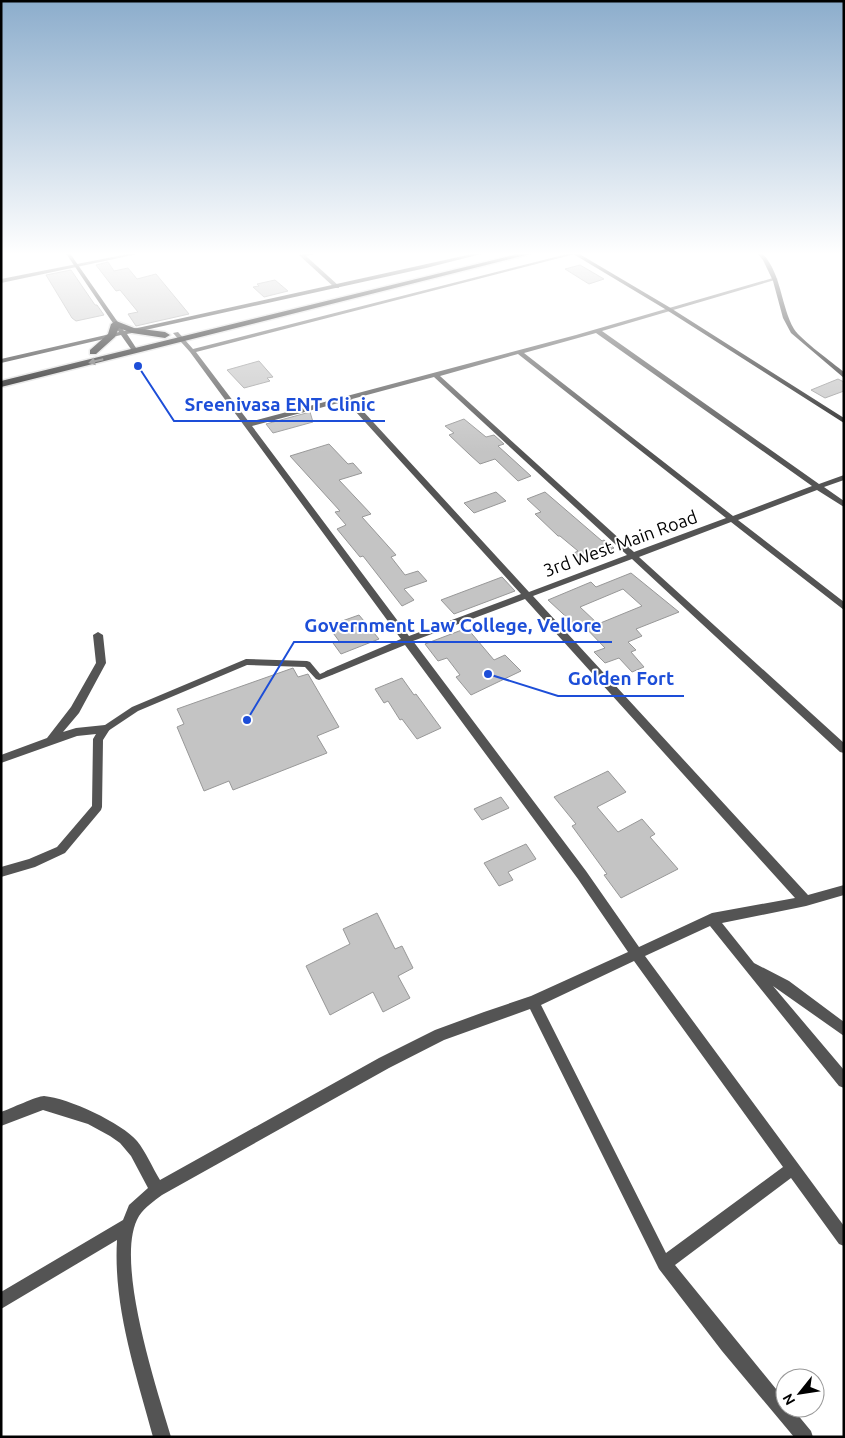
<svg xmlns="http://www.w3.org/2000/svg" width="845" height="1438" font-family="Ubuntu,sans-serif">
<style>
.building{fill:#c4c4c4;stroke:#989898;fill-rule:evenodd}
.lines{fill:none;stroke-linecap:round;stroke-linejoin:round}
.highway-casing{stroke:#dbdbdb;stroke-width:3}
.lane{fill:#545454;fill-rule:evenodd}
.street{fill:#545454;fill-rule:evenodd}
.secondary{fill:#212121;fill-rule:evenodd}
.highway{fill:#000;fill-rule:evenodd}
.oneway{fill:#595959}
.labels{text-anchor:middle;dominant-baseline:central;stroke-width:4;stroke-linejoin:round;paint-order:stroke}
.street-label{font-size:18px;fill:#000;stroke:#fff}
.leader{fill:none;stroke:#1d4ed8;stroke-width:2}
.callout-dot{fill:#1d4ed8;stroke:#fff;stroke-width:2}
.callout-label{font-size:19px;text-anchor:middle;font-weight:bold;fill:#1d4ed8;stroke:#fff;stroke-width:4;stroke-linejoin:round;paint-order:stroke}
</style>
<rect width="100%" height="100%" fill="#fff"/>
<path class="building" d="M108,262L114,271L128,268L137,279L156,274L189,314L136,326L128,314L138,312L120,290L116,291L96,265Z
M580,265L604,279L589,284L565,269Z
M71,270L95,305H97L104,315L76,321L72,318L46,275Z
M275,280L288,291L264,297L253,287L259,286L257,284Z
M259,361L273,377L267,378L270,381L244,388L227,370Z
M838,379L844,382V391L825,398L811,390Z
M310,412L313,422L273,433L266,424Z
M464,419L486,437L494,435L504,444L498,446L531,476L518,481L495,459L480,464L469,454L449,435L454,433L445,426Z
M329,444L348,464L353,463L362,473L339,480L371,514L362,517L396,555L391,557L405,575L418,571L427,581L404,589L414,600L402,606L363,556L360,557L337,529L346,525L335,512L340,511L290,456Z
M496,492L506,501L474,513L464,503Z
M545,492L602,541L604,540L614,548L582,562L572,554L578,551L560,536H558L535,514L541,512L527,499Z
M631,573L679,612L636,629L642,636L628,642L636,650L631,652L644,667L632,672L619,658L605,663L594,652L605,648L581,623L575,625L548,600L591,582L596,587ZM623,589L642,606L598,624L580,607Z
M502,577L515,591L454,614L441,600Z
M359,615L379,639L341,654L333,643L339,641L328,626Z
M467,628L494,660L505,655L521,671L471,695L456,677L460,675L447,658L438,661L425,644Z
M293,668L298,677L308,674L339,727L317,736L327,753L233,790L229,781L204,791L177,727L184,724L177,709Z
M402,678L414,695L416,694L441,728L417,739L402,719L400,720L388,701L384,703L375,689Z
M608,771L626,792L597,807L618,832L642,819L655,834L650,837L678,869L621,898L604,875L607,874L572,826L576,824L554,797Z
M501,797L509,808L482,820L474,809Z
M526,844L536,859L508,872L513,880L499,886L484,863Z
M377,913L395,949L402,946L413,968L398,976L410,998L383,1012L373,992L330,1015L306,966L350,944L343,929Z"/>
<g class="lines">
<defs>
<path id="highway" d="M526,252H538L1,387V381Z
M116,321L134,328L165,332L170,335L165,338L132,333L119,328L115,337L96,354H90V350L108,334L111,324Z"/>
</defs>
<use href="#highway" class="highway-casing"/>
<path class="lane" d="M246,659L307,661L310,662L320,674L329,670L333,673L332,675L319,680L316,679L305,667L247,665L138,711L108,731H102L101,729L102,727L132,707Z"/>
<path class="street" d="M138,252H147L1,283V279Z
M311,252H320V253L306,256L339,286V288H335L299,255Z
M575,252L579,253L196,352L249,422L576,335L773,278L778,279L602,331L819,484L844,475V480L824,487L844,501V507L817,490L738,520L844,602V610L731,522L639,557L844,743V753L840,752L632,559L533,596L808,895L844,885V895L806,906L722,923L754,963L789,981L844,1022V1036L773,986L844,1070V1088L839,1086L710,926L645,956L844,1226V1246L839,1244L791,1178L675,1265L785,1400V1408H792L811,1431L813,1437H794L722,1351L659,1269L530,1009L444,1040L389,1068L162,1195C154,1201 145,1207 139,1216C113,1258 157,1389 171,1437H153C136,1373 113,1308 117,1240L1,1309V1292L123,1220L129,1205L148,1188L131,1156L120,1143L110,1136L88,1124L43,1110L1,1126V1112C10,1109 37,1096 44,1096C68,1098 122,1123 137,1141C146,1152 152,1167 160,1180L379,1058L435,1030L484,1012L531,996L628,952L578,879L405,645L332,675H326L324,673L326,671L401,639L190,352L173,333L178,332L193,349ZM596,333L812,486L733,516L524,353ZM518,354L726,518L634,552L440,376ZM434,377L627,555L529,592L352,399ZM346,401L521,594L409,636L252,426ZM525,599L795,898L712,913L639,947L586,871L413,641ZM634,961L783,1167L666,1253L541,1005Z
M98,632L103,635L106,663L79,713L63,732L76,728L105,725L109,726L110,729L103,740L102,807L101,810L65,853L35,867L1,877V867L29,859L57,847L92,806L93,739L96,734L77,736L1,763V755L47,738L71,707L96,663L93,635Z"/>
<path class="secondary" d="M65,252H69L124,331L481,252H489L426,268L127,334L138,351L135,353L133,352L121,335L1,363V359L119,332Z
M570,252H576L669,307L844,418V423L665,309Z
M756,252H761C782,273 780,304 794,329C801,340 833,363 844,372V378L791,333L783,318L773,281L763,260Z"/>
<use href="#highway" class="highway"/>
</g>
<defs><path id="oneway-solid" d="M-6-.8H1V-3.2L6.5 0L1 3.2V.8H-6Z" transform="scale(1.25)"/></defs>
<use class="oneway" href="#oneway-solid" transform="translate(96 361) rotate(166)"/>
<linearGradient id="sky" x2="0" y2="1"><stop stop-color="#8cadcc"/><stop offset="0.56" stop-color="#fff"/><stop offset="1" stop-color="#fff" stop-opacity="0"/></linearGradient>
<rect width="845" height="453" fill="url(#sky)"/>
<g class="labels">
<g class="street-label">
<text transform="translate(620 543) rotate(-20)">3rd West Main Road</text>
</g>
</g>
<path class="leader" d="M138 366L174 421H385M247 720L294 642H612M488 674L558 696H684"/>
<g class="callout-dot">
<circle cx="138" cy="366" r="5"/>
<circle cx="247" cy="720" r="5"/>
<circle cx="488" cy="674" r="5"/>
</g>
<g class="callout-label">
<text x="280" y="411">Sreenivasa ENT Clinic</text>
<text x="453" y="632">Government Law College, Vellore</text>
<text x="621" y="685">Golden Fort</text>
</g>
<rect width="845" height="1438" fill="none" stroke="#000000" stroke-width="5"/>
<g transform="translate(800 1393) rotate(240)"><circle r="24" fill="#ffffff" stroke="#999999"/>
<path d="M0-4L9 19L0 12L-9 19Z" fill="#000000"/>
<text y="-8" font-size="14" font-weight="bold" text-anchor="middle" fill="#000000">N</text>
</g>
</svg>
